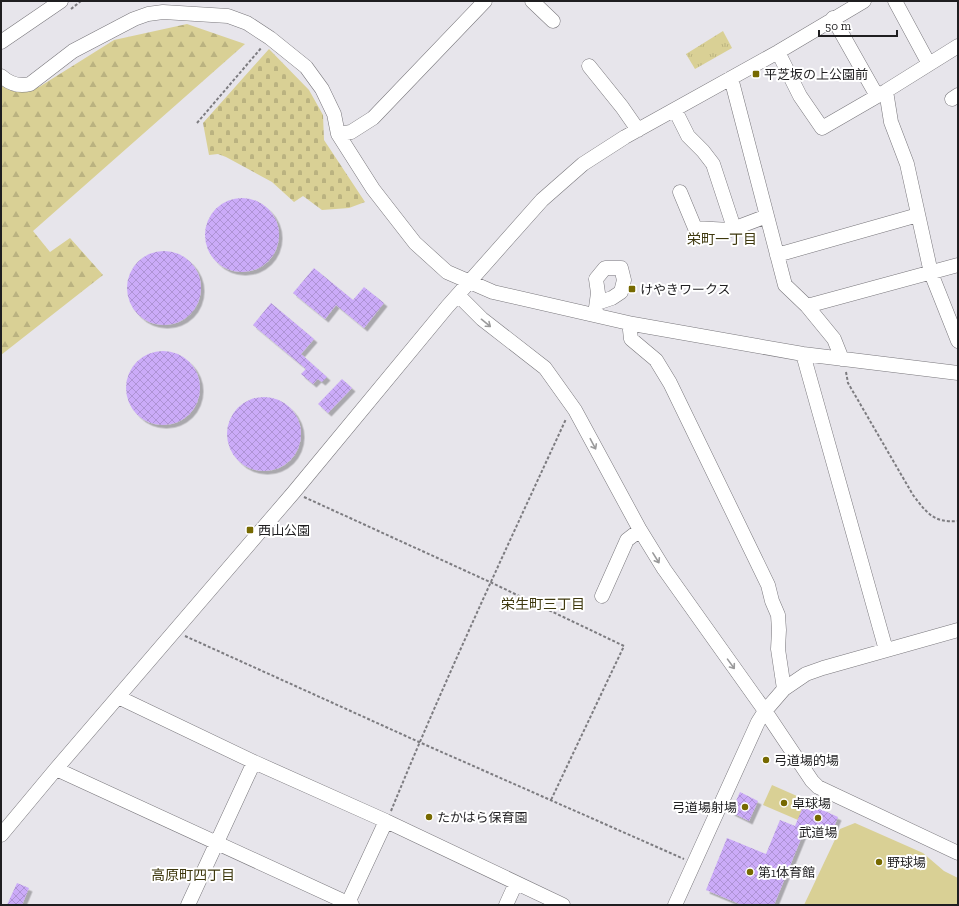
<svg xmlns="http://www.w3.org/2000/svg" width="959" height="906" font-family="'Zilla Slab','Noto Sans JP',serif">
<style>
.grass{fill:url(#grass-tufts)}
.forest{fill:url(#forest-firs)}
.cemetery{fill:url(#cemetery-stones)}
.pitch{fill:#d9d095}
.building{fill:url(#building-cross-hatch);filter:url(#shadow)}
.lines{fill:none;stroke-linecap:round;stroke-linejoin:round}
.minor-casing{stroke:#79777c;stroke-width:15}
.path{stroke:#7d7c80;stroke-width:2;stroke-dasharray:3 2;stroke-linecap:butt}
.minor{stroke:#fff;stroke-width:14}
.oneway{stroke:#9a9a9b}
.poi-dot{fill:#766900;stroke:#fff;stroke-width:1.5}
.labels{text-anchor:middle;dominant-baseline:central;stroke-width:4;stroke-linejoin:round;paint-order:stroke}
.poi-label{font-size:13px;fill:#1f1e20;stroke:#fff;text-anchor:start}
.neighbourhood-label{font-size:14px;fill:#3e380e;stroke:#fff}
</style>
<defs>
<pattern id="grass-tufts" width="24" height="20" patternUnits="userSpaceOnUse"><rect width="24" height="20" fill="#d9d095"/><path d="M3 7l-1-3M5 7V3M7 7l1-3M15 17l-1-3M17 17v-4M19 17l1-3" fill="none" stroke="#bab280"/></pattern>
<pattern id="forest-firs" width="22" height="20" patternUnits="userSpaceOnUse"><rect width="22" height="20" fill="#d9d095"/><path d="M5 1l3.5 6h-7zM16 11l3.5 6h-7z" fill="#bab280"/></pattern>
<pattern id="cemetery-stones" width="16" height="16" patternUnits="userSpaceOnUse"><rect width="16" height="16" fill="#d9d095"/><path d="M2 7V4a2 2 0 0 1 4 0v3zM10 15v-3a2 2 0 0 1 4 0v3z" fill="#bab280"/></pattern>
<pattern id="building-cross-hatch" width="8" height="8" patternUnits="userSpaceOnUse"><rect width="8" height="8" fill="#cbabf8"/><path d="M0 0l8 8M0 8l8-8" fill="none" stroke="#ae93d4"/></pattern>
<filter id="shadow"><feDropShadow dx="3.5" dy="3.5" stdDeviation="0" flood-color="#0004"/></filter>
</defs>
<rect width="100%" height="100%" fill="#e7e5eb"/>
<path class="grass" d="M723,31L732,48L695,69L686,54Z"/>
<path class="forest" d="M187,24L245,44L33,231L50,252L70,238L103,275L1,355V86L16,92L39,87L114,40Z"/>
<path class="cemetery" d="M269,49L309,90L323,115L324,140L365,202L349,208L322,210L303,196L294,202L272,182L226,157L218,154L209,155L203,123Z"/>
<path class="pitch" d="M772,785L806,800L798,820L763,805Z
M855,823L923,853L944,871L958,878V905H804L840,829Z"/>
<path class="building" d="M205 235a37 37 0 1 1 74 0a37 37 0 1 1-74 0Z
M127 288a37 37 0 1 1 74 0a37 37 0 1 1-74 0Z
M314,268L353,300L364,287L384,303L364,328L336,305L325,319L293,293Z
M271,303L314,339L301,354L327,377L322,382L318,379L313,384L301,374L306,369L253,325Z
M126 388a37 37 0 1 1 74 0a37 37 0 1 1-74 0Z
M342,379L352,388L328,413L318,404Z
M227 434a37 37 0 1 1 74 0a37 37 0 1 1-74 0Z
M740,792L758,801L749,821L731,812Z
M805,802L838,817L831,834L807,824L774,905H742L706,890L727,838L766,854L780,820L795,826Z
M17,883L29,888L22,905H7Z"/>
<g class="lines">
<defs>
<path id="minor" d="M532,1L553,21
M895,1L929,64
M833,18L877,96
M1,42L61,1
M778,52L800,96L822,128L886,91L958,46
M589,66L622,107L638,130
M1,76C10,84 19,87 30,84L73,51L134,19L148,14L163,12L228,16L247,23L270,38L306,67L322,89L334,114L338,134L373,189L415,243L447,272L493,292L633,324L803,354L958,373
M731,78L785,285L807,306L834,339L842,359
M886,91L891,122L907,164L931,273L958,341
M952,99L958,95
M675,110L688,136L703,151L713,164L734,228
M338,134L351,132L373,118L485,1
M680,192L695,228L730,230L767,216
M777,255L918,215
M458,295L482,319L545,368L575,410L640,530L664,569L765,711L812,781L818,787L958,853
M807,306L958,265
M595,315L598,293L596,279L605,268H621L624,280L621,292L612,298L597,303
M633,324L630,330L631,339L656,360L670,383L768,585L772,601L778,615L779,630L778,649L784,689
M803,354L886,650
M602,596L627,540L640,530
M118,697L254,762L386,821L563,905
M56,769L352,905
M1,835L56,769L294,492L447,307L542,200L583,164L625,137L778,52L864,1
M188,905L254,762
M347,905L386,821
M506,905L516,883
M675,905L758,722L765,711L784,689L806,674L823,668L958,630"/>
</defs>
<use href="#minor" class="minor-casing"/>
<path class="path" d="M71,9L81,1
M197,123L262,47
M846,372L848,383L913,495C927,513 933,523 958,521
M304,497L490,582L624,646L551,800
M185,636L419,742L684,859
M391,811C445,679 506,549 566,419"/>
<use href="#minor" class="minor"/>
</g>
<defs><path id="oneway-shaft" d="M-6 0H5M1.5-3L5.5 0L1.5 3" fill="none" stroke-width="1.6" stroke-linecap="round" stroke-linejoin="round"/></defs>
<g class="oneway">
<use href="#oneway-shaft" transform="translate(486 323) rotate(39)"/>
<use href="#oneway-shaft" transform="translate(593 444) rotate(62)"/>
<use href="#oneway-shaft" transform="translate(656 558) rotate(58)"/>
<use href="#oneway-shaft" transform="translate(731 664) rotate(54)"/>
</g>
<g class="poi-dot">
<rect x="752" y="70" width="8" height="8" rx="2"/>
<rect x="628" y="285" width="8" height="8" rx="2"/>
<rect x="246" y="526" width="8" height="8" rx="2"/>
<circle cx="766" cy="760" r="4"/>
<circle cx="784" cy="803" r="4"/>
<circle cx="745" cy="807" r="4"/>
<circle cx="429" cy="817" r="4"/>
<circle cx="818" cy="818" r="4"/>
<circle cx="879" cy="862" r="4"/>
<circle cx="750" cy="872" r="4"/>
</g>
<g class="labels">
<g class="poi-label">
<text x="764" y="74">平芝坂の上公園前</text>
<text x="640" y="289">けやきワークス</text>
<text x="258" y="530">西山公園</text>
<text x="774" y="760">弓道場的場</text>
<text x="792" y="803">卓球場</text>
<text x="737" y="807" text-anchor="end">弓道場射場</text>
<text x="437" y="817">たかはら保育園</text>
<text x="818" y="832" text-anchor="middle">武道場</text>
<text x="887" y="862">野球場</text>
<text x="758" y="872">第1体育館</text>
</g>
<g class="neighbourhood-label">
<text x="722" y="239">栄町一丁目</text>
<text x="543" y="604">栄生町三丁目</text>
<text x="193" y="875">高原町四丁目</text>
</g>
</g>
<rect width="959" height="906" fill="none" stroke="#1f1e20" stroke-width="4"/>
<path d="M819 30v6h78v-6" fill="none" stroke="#1f1e20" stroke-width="2"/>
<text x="825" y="30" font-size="12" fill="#1f1e20" stroke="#ffffff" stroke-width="3" paint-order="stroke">50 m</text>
</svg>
